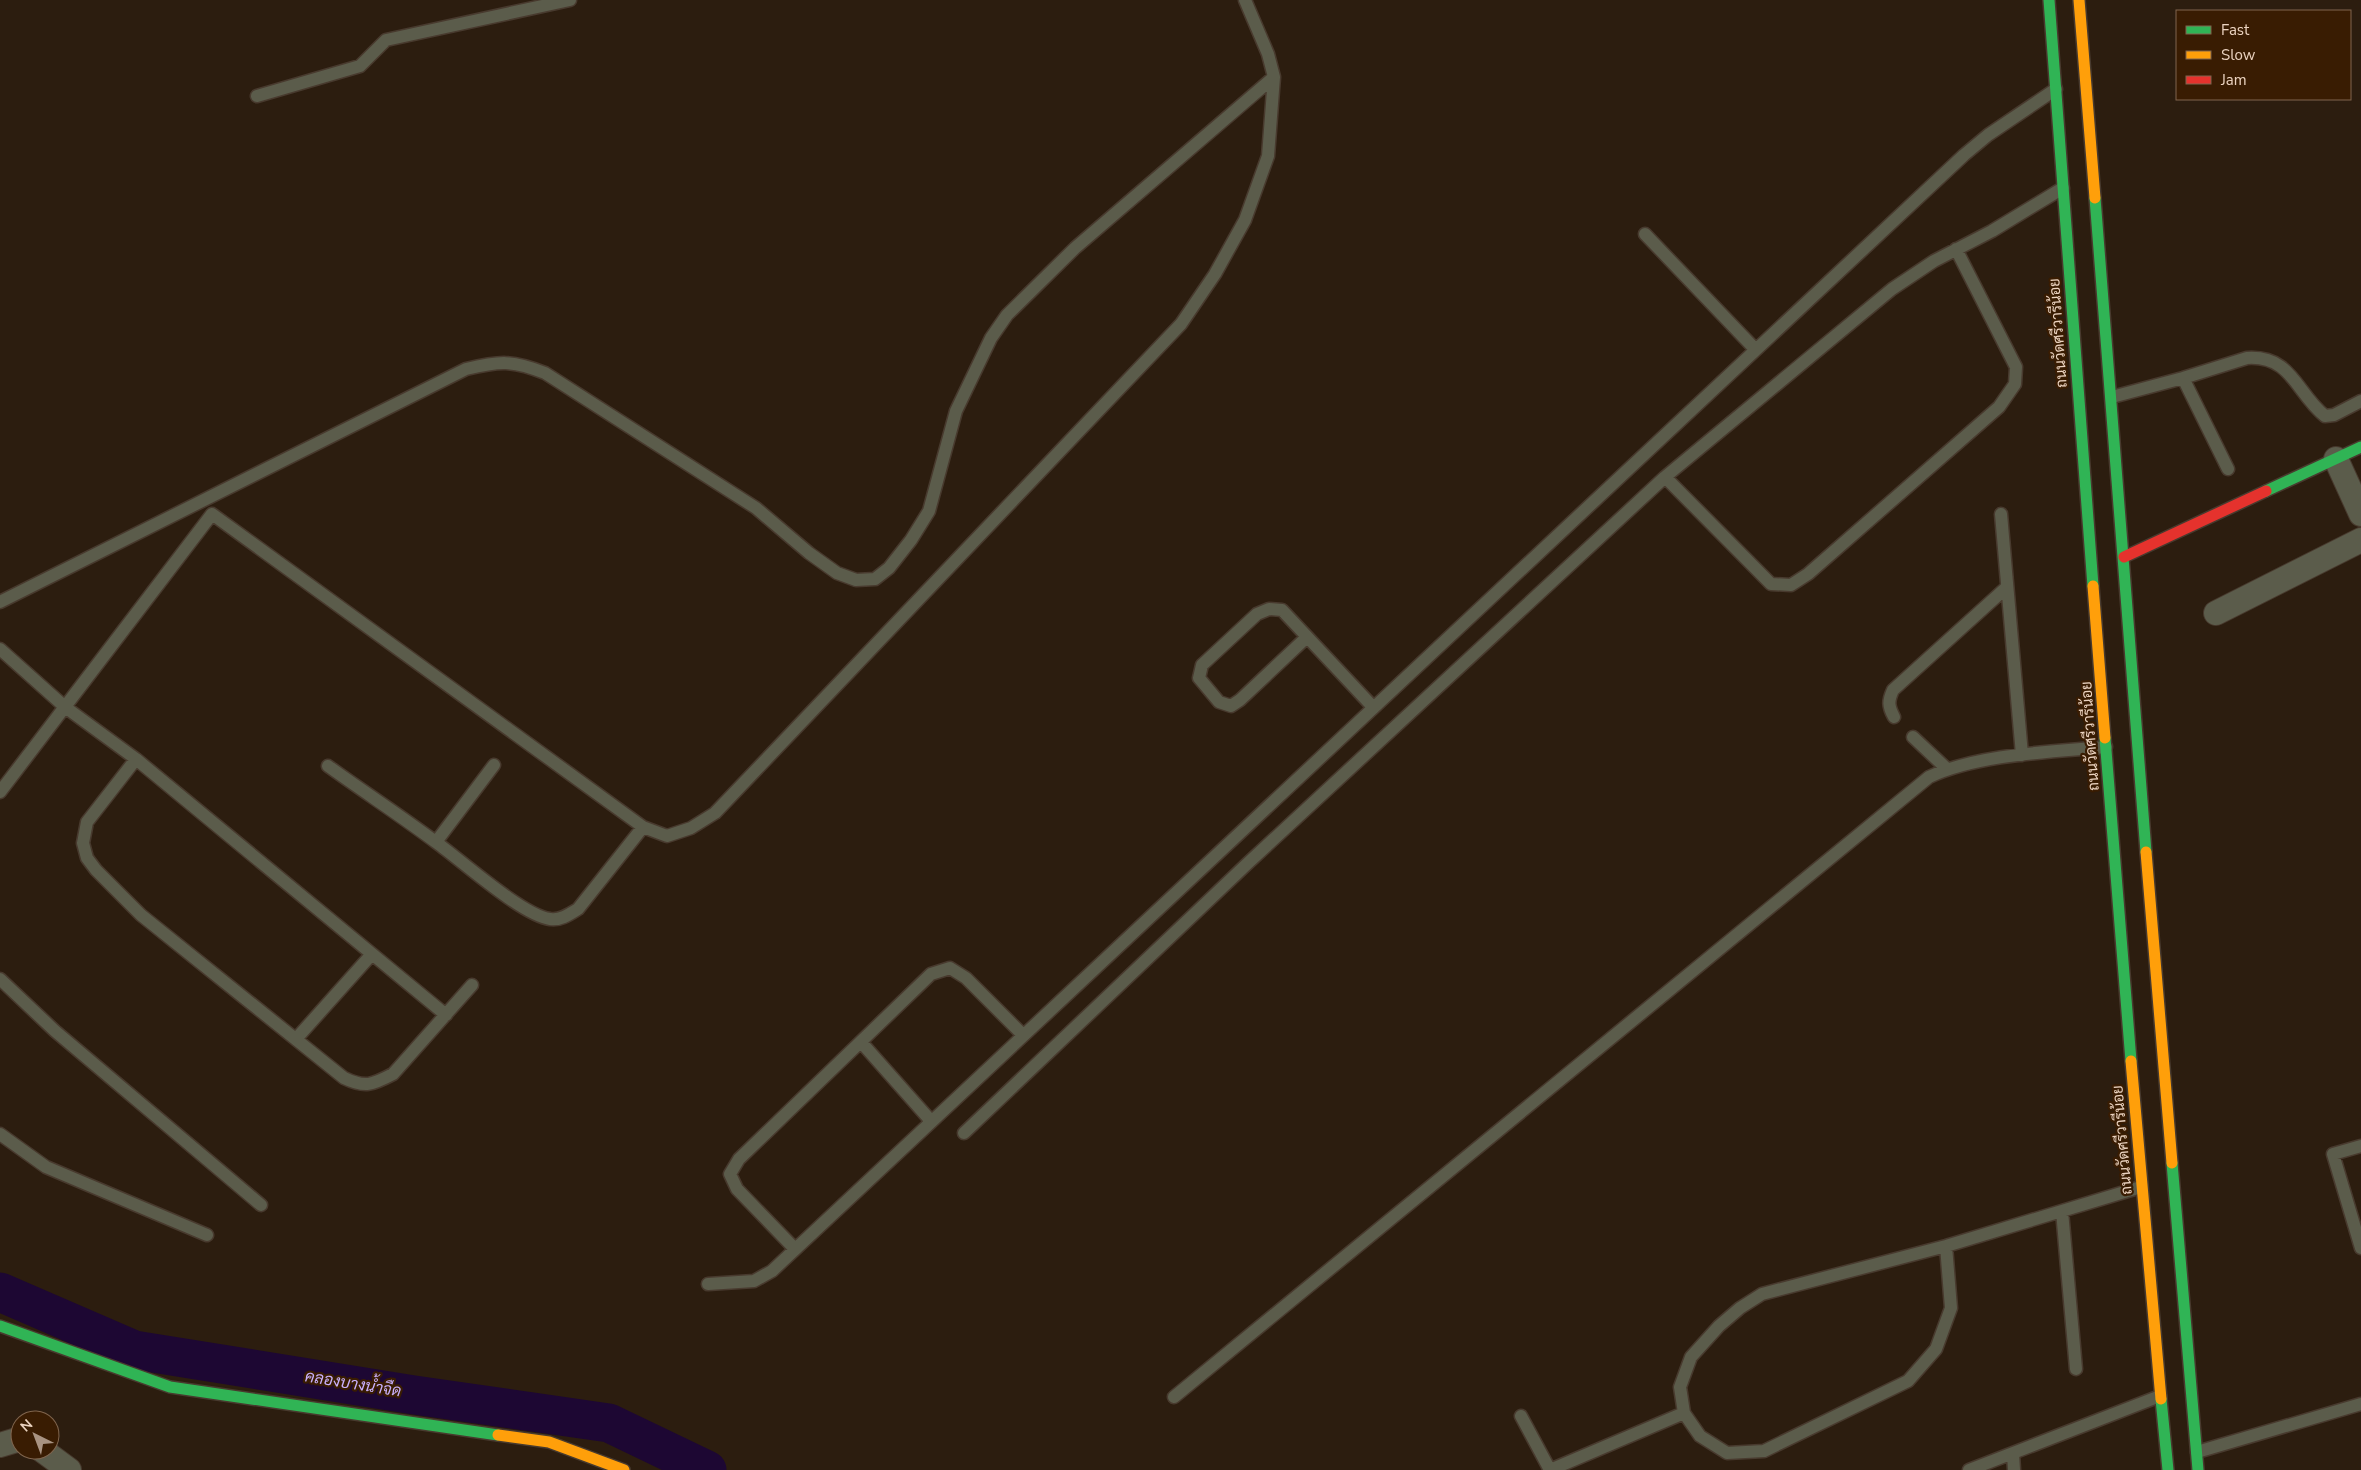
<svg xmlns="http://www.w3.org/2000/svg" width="2361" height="1470" font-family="'Nunito Sans',Sarabun,sans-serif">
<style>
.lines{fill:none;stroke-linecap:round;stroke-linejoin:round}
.river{stroke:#1d0733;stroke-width:39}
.lane-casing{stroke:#483a2e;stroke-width:15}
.street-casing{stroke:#483a2e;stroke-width:26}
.fast-casing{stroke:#483a2e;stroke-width:14}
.slow-casing{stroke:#483a2e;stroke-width:14}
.jam-casing{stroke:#483a2e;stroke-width:14}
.lane{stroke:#5b5c4b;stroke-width:12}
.street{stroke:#5b5c4b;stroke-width:24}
.fast{stroke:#30b455;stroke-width:11}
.slow{stroke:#ff9f0a;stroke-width:11}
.jam{stroke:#e5322d;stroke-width:11}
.labels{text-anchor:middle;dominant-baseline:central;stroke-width:4.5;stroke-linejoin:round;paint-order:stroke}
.street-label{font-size:15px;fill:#ebd3c0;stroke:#391c02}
.water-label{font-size:16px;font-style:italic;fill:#c9b0fc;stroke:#391c02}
</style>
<rect width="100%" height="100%" fill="#2c1d0f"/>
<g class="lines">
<path class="river" d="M0,1292L134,1350L414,1395L609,1423L707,1470"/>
<defs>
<path id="lane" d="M257,96L360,66L386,40L570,0
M1645,234L1755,349
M2183,378L2228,469
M2112,397L2183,378L2247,358C2292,355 2296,393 2325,416L2334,415L2361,401
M1665,477L1771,584L1791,585L1808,574L1999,407L2015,384L2016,367L1956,249
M2001,514L2022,755
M0,602L466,369C500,361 512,360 545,373L756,508L809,553L837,573L856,580L875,579L889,568L911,540L929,511L956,411L991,338L1007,315L1075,248L1274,77
M1307,637L1240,700L1231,706L1219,702L1199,678L1202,665L1257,614L1269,609L1282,610L1373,707
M0,649L65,707L136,759L446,1015
M1894,717C1888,706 1888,701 1893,690L2007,587
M1913,737L1947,769
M136,759L87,822L83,843L87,858L96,870L141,915L344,1078C365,1088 372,1085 393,1074L472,985
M328,766C364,792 401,816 437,843C462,861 522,915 550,919C560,921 570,914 578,909L643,827
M0,792L212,514L643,827L667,836L691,828L715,813L1181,324L1215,274L1245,220L1268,156L1274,77L1268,54L1245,0
M436,842L494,765
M0,979L55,1031L261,1205
M296,1039L372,954
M861,1042L931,1121
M964,1133L1248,863L1665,477L1892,289L1934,261L1992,231L2063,188
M0,1134L46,1167L207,1235
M2361,1146L2333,1154L2361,1248
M2062,1211L2076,1369
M1946,1246L1951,1308L1936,1349L1908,1381L1764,1451L1727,1453L1700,1436L1684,1413L1680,1387L1691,1357L1719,1326L1740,1308L1762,1294L1946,1246L2141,1187
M795,1249L737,1189L730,1174L739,1159L931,974L950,968L966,978L1023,1035
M708,1284L754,1281L772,1271L1964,155L1988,135L2056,89
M1174,1397L1929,777C1978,754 2051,752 2106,747
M1521,1416L1550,1470
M2197,1452L2361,1404
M2013,1454L2014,1470
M1550,1470L1684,1413
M1969,1470L2160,1396"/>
<path id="street" d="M2336,459L2361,514
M2216,613L2361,540
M0,1445L20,1439
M42,1450L69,1470"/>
<path id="fast" d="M2049,0L2093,586
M2095,198L2146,852
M2266,491L2361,447
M2105,738L2131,1061
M2172,1163L2198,1470
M0,1326L170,1387L498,1435
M2161,1399L2168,1470"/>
<path id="slow" d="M2079,0L2095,198
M2093,586L2105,738
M2146,852L2172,1163
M2131,1061L2161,1399
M498,1435L549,1442L624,1470"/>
<path id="jam" d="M2124,557L2266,491"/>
</defs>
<use href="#lane" class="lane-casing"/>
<use href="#street" class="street-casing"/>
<use href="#fast" class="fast-casing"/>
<use href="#slow" class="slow-casing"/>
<use href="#jam" class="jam-casing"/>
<use href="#lane" class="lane"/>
<use href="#street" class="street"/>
<use href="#fast" class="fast"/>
<use href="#slow" class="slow"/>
<use href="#jam" class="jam"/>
</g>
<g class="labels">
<g class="street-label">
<text transform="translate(2058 333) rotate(-94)">ถนนวัดศรีวารีน้อย</text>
<text transform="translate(2090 736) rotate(-94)">ถนนวัดศรีวารีน้อย</text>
<text transform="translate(2122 1140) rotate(-95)">ถนนวัดศรีวารีน้อย</text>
</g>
<g class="water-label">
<text transform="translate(353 1384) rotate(9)">คลองบางน้ำจืด</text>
</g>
</g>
<rect x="2176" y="10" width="175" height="90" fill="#391c02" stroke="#80654e"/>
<rect x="2186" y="26" width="25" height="8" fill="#30b455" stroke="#80654e"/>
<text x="2221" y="35" font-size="15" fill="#ebd3c0">Fast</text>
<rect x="2186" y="51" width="25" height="8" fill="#ff9f0a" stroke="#80654e"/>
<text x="2221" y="60" font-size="15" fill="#ebd3c0">Slow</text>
<rect x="2186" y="76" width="25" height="8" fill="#e5322d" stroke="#80654e"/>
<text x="2221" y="85" font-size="15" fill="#ebd3c0">Jam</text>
<g transform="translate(35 1435) rotate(318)"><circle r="24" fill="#391c02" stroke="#80654e"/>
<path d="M0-4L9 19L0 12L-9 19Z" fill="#a89382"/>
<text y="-8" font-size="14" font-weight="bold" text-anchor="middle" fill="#ebd3c0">N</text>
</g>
</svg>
